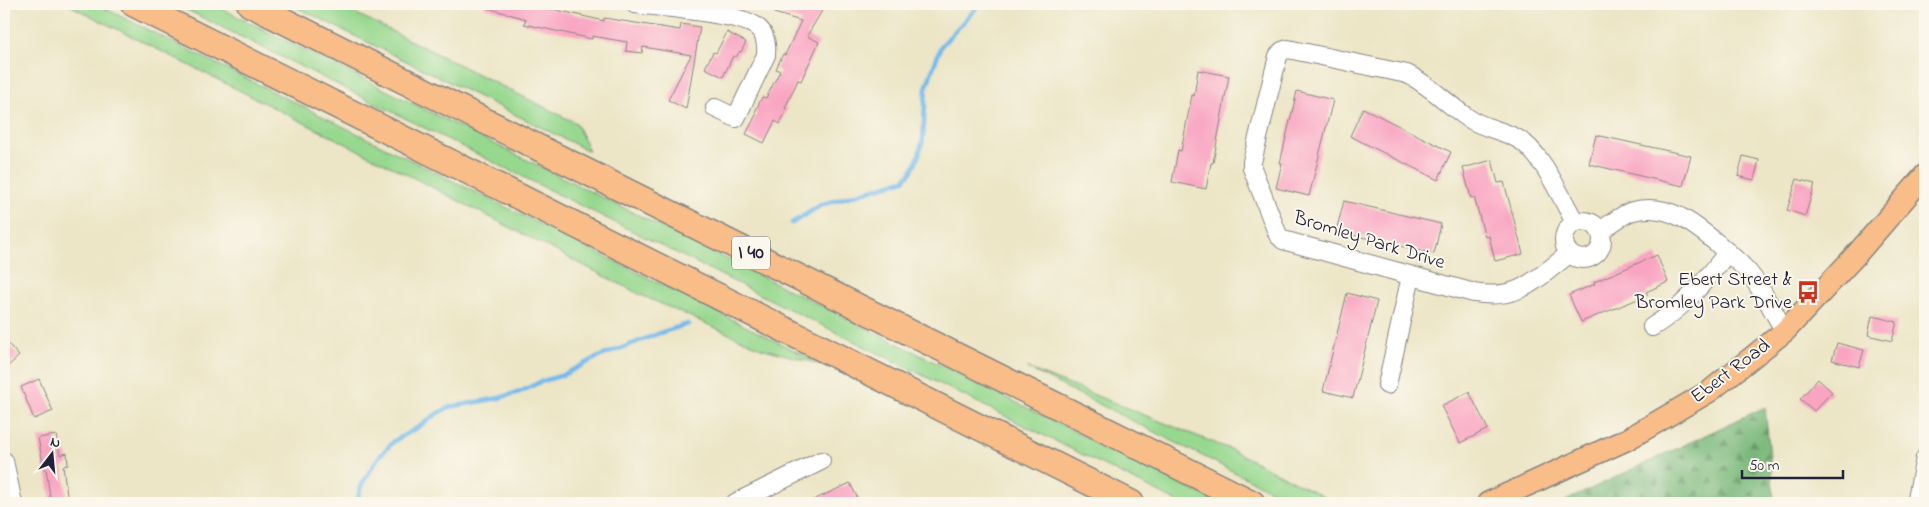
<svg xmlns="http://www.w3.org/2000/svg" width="1929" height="507" font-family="'Indie Flower',sans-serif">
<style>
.green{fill:#97d88f;stroke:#5c7d65}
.forest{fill:url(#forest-firs);stroke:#4e6d5a}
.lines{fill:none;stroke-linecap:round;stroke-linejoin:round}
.stream{stroke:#75baeb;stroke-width:4.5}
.building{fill:#f9a5c2}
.minor-casing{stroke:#878480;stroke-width:20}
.major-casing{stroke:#878480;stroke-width:24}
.highway-casing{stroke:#878480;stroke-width:28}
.minor{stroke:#fff;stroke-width:18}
.major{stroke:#f8bd88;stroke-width:21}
.highway{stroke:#f8bd88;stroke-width:25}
.labels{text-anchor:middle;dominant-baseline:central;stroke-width:4;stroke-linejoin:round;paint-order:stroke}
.shield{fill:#fbf7ec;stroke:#636270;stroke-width:1}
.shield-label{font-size:19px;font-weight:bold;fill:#22223b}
.street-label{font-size:20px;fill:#22223b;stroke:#fbf7ec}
.poi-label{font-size:20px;fill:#22223b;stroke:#fbf7ec;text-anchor:end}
</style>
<defs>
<pattern id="forest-firs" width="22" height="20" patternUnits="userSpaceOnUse" patternTransform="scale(1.25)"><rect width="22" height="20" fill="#79b87a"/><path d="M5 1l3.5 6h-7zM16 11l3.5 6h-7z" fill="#639565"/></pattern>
</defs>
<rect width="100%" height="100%" fill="#fbf7ec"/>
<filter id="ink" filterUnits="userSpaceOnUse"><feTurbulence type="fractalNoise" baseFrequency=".02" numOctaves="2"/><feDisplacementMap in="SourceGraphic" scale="10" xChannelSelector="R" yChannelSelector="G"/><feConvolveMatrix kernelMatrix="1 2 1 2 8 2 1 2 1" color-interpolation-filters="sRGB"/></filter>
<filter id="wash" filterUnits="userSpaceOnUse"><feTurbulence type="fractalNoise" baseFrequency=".0096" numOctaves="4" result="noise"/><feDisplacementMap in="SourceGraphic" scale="20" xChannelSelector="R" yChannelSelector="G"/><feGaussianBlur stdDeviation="1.12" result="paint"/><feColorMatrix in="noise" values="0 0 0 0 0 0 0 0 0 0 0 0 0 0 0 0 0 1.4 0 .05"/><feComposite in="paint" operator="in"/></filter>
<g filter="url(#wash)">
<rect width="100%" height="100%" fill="#ece5c6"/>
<path class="green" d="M67,4H96L826,366L761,348L641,295L424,183Z
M175,4H212L1219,503H1180Z
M290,4H337L576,123L589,151Z
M1027,368L1232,450L1336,503H1296Z"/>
<path class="forest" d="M1765,407L1774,499L1772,503H1561Z"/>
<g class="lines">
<path class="stream" d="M792,223L821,205L904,180L911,172L918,158L923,139L926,88L941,46L980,4
M356,503L362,484L378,458L394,441L417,428L438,413L450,407L499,398L522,391L540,382L563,375L596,358L660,333L688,324"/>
</g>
<g id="blocks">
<path class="building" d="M485,4H542L548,5V8L604,21V18L680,30L681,24L700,27L686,109L668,100L691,55L643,47L642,53L626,51L627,42L592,36V39L524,24L526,19L484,7Z
M777,4H826L807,36L819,42L801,81L798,80L785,108L787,109L780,124L775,121L764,143L746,134L757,113L755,112L762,97L766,98L780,71L776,69L783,54L785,55L801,21L774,13Z
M727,32L746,42L741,52L740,51L736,57L733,56L723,77L705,68L713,52L716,53Z
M1198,70L1229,76L1213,163H1211L1206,189L1172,182L1178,150L1181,151L1192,95L1194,96Z
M1297,91L1333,100L1309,196L1276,188L1282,163H1280Z
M1363,108L1451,152L1438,180L1350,136Z
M1596,135L1691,156L1683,186L1589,164Z
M1743,156L1759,160L1754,180L1738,176Z
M1492,160L1498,183L1504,182L1523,254L1495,261L1489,236L1485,237L1474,197L1471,198L1463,168Z
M1797,179L1815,184L1805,216L1787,210Z
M1344,201L1441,224L1434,254L1336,231Z
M1657,255L1668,282L1646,292L1648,295L1581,322L1569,295L1595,284L1594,282Z
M1347,293L1377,301L1353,398L1323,391Z
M1872,316L1897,322L1892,341L1868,335Z
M4,339L19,356L4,370Z
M1837,343L1864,350L1859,367L1832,360Z
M39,379L53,411L34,419L21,387Z
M1818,379L1832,392L1814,411L1800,399Z
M1469,392L1488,429L1460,443L1441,406Z
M56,435L60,455L67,453L68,465L63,466L68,503H51L46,469H44L38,438Z
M850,483L860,503H807Z"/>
</g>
</g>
<g filter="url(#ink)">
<use href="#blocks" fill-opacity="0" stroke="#878480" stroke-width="1"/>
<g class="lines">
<defs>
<path id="minor" d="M635,4C659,7 741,13 757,27C766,34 767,44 766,55L736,118L715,108
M1564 240a19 19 0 1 1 38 0a19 19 0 1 1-38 0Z
M1600,231C1610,225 1622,214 1633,211C1667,202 1693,223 1718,244C1728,253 1740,262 1749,273C1763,290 1773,312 1785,331
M1569,254C1536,279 1519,301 1474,293L1283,240L1278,235L1252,168V162L1278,56L1282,51L1288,49L1407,74C1430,85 1447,104 1468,118C1483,128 1502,130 1518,139C1542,152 1561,198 1575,222
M1652,327C1686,306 1703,283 1728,252
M1387,385L1411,276
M4,461L13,503
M735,503L821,461
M1916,503L1925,458"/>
<path id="major" d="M1488,503L1628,439L1710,391L1785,331L1855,256L1925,175"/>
<path id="highway" d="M134,4L1131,503
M250,4L1252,503"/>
</defs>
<use href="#minor" class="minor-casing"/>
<use href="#major" class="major-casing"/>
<use href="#highway" class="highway-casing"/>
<use href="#minor" class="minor"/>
<use href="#major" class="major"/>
<use href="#highway" class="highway"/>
</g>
</g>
<defs>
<symbol id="bus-bare" viewBox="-9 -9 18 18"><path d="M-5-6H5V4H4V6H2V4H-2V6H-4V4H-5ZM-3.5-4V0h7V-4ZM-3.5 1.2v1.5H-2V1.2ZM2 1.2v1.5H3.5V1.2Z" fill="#c8321e" stroke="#fbf7ec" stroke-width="2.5" paint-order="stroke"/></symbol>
</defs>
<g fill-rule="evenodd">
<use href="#bus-bare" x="1792" y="276" width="32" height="32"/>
</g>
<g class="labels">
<rect class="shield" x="732" y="236.5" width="38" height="33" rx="4"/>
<g class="shield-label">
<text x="751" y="253">I 40</text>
</g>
<g class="street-label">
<text transform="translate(1369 241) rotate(17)">Bromley Park Drive</text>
<text transform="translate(1731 372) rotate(-37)">Ebert Road</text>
</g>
<g class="poi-label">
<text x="1792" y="280">Ebert Street &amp;<tspan x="1792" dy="23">Bromley Park Drive</tspan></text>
</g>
</g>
<rect width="1929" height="507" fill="none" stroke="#fbf7ec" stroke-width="20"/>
<g transform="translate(52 454) rotate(16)" stroke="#fbf7ec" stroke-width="4" paint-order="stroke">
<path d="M0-4L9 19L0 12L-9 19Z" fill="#22223b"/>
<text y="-8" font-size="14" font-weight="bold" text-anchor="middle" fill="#22223b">N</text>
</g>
<path d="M1742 470v8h101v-8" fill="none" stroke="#22223b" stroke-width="2.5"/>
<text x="1749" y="470" font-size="15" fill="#22223b" stroke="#fbf7ec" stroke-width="4" paint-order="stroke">50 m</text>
</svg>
